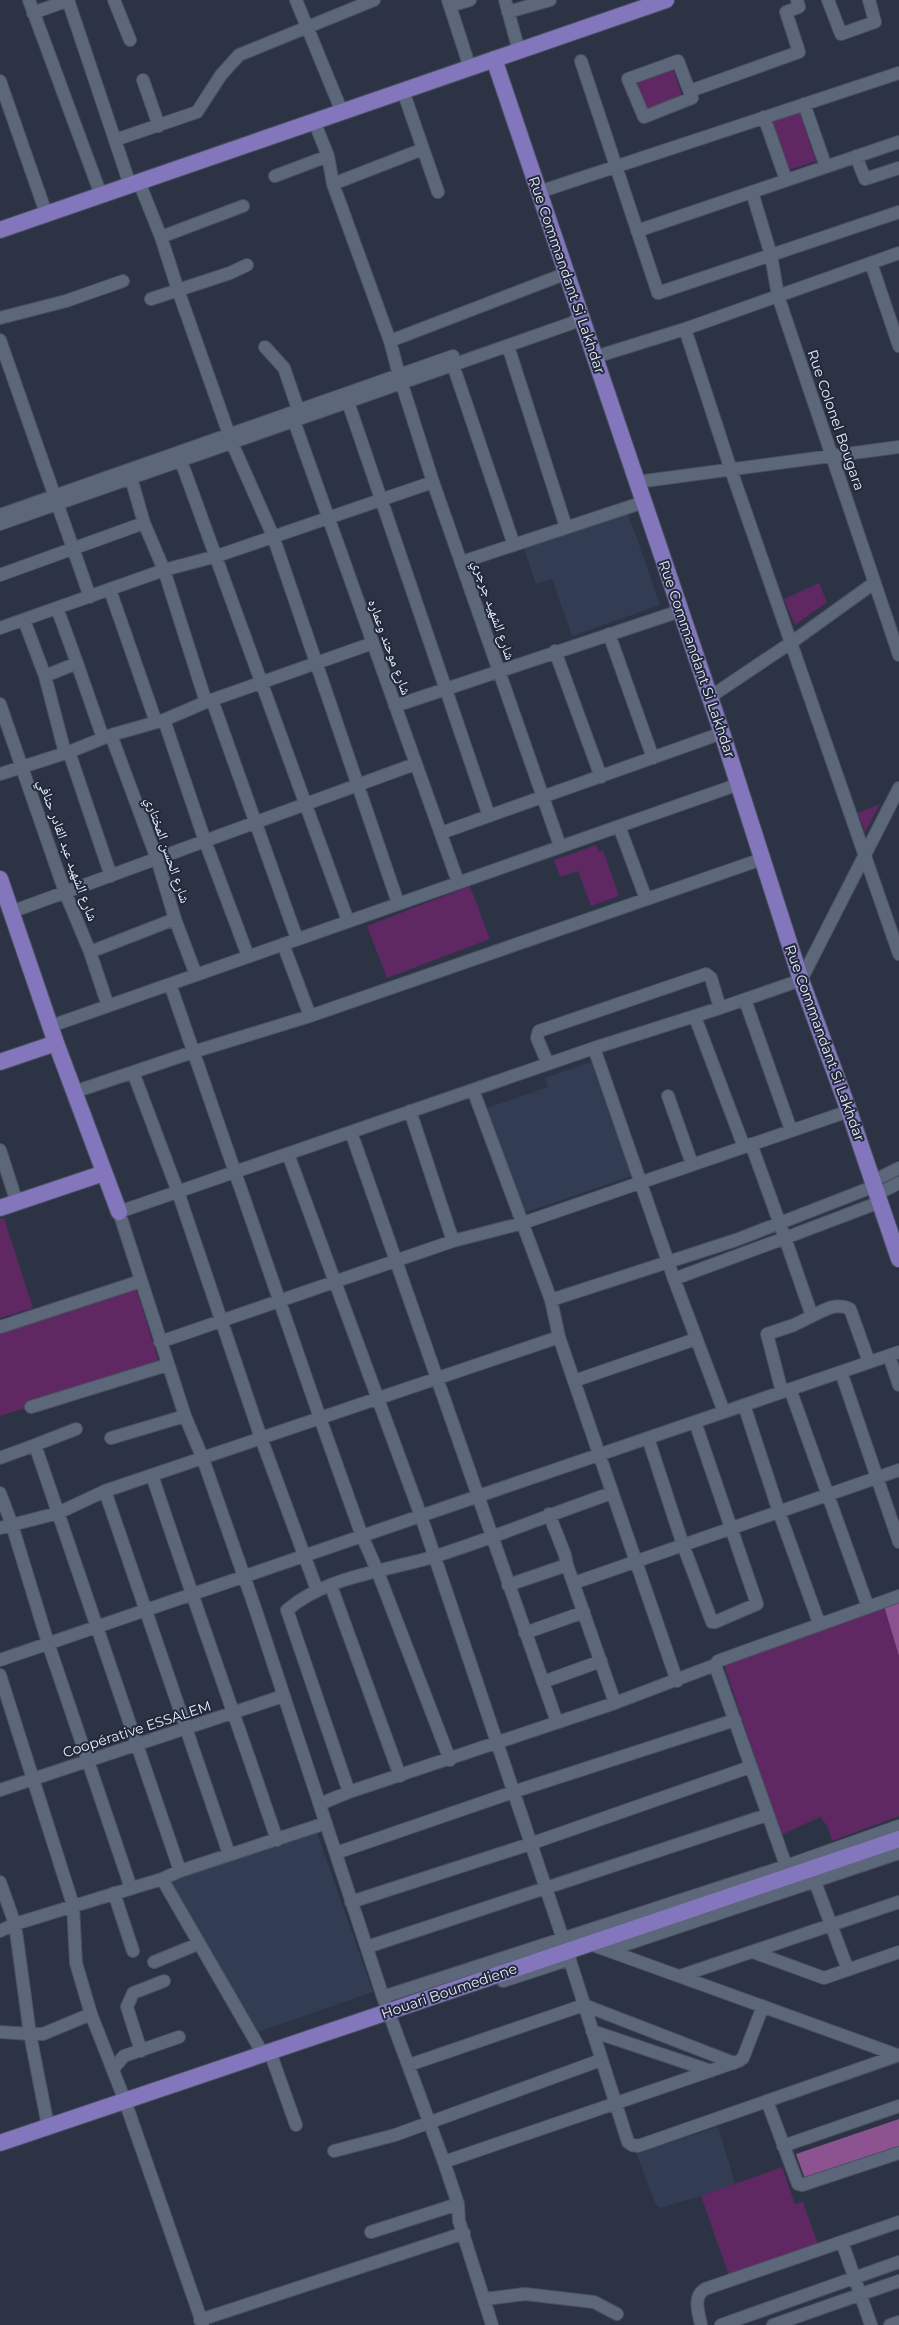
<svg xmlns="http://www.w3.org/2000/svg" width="899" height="2325" font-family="Montserrat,'Noto Naskh Arabic',sans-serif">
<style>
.built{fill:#323c53}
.green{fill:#5f2862}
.forest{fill:#8d5390}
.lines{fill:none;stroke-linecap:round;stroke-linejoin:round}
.minor-casing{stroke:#4a5261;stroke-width:14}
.major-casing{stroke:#4a5261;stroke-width:18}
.minor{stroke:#5d677a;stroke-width:12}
.major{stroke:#8476bc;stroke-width:16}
.labels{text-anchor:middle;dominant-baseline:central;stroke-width:4;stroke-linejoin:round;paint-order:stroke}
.street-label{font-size:14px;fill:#e8edf9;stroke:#21293a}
</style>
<rect width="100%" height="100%" fill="#2b3345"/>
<path class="built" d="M628,513L660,605L572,636L552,579L536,584L524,549Z
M591,1062L631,1176L524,1213L487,1108L548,1087L545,1078Z
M317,1833L373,1992L258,2032L170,1881Z
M718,2127L736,2186L660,2208L656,2205L636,2153Z"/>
<path class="green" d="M673,69L682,96L647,109L637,82Z
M800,113L816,161L789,170L773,122Z
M819,583L827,602L795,625L784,599Z
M880,804L865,832L858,813Z
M596,845L599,852L603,850L619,896L591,906L578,871L560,877L554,860Z
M470,886L490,939L387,978L367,926Z
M4,1218L33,1308L0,1318V1219Z
M136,1289L160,1365L0,1416V1332Z
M884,1606L899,1656V1816L832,1841L828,1827L820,1817L781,1835L723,1662Z
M782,2167L795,2204L803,2202L818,2244L729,2276L701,2196Z"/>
<path class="forest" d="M899,1601V1656L884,1606Z
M899,2119V2147L805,2179L796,2154Z"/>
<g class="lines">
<defs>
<path id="minor" d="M29,0L101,195
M68,0L130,185
M114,0L130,40
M296,0L342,112
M448,0L470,68
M505,0L519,51
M828,0L841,34L875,22L869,0
M450,6L470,0
M508,12L550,0
M33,13L69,0
M581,61L658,293L899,212
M678,61L692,98L644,117L628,79Z
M143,80L159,126
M0,81L46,213
M403,91L438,192
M690,91L799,52L786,12L799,7L797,0
M804,104L826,167
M764,117L786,180
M314,121L328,156L333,184L390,341L399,375L433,482L560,846
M115,140L197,112L221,75L239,55L374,0
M856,156L865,179L899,168
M275,176L328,156
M139,182L161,237L178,290L232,443L273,536L398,903
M333,184L423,149
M539,192L899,73
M752,192L771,255L778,296L899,655
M637,231L899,142
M161,237L243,206
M871,263L899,346
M151,299L230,273L247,265
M0,318L66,301L123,281
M685,329L731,470L899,954
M0,340L90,597
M390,341L567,273
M508,346L566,527
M265,347L284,368L298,409
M595,357L685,329L899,253
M453,365L514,545
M348,402L489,816
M294,421L458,882
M181,461L348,921
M131,478L144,523L164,570L206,702
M637,482L899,447
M0,515L453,356
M0,524L572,323L581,315
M462,562L644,502
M0,575L144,523
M110,590L156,722
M57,608L77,663
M24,620L45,676L65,753
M0,628L164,570L217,556L433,482
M609,634L653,758
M555,651L601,777
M45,676L77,663L103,738
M710,697L792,642L874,583
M212,700L297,939
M0,704L65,892L90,952L108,1006
M395,706L680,611
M164,720L205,841L248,956
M111,735L157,859L175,919L196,975
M69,752L111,876
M0,774L69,752L111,735L164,720L206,702L373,643
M619,826L646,899
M441,833L722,733
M11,912L415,764
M283,944L310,1016
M90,952L175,919
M170,984L320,1418L362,1536L377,1570L450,1760
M745,1000L791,1130
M695,1017L744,1147
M51,1026L739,784
M594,1048L674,1279L724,1412
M548,1064L537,1038L539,1031L706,974L711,978L720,1008
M133,1072L178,1192L261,1438L317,1590
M473,1090L551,1300L559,1337L574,1381L677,1681
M74,1092L193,1052L310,1016L762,859
M668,1096L692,1164
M410,1111L453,1241
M351,1132L557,1722
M0,1150L17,1203
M288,1154L421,1516L567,1951L628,2142L632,2145L638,2146L899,2055
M873,1181L899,1168
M877,1194L899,1183
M674,1279L785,1238L751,1144
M551,1300L736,1240L875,1186
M812,1316C824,1310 836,1302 850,1309L869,1362
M0,1327L141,1281
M160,1342L453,1241L523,1223L849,1111
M889,1356L899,1385
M841,1372L899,1542
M574,1381L696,1339
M790,1389L868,1607
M782,1392L767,1334L794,1325L812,1316L785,1238L880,1202
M744,1405L779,1512L819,1623
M31,1407L167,1365
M111,1438L185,1416
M648,1438L683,1545L712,1622H715L757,1604L695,1422
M35,1445L76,1429
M0,1458L35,1445L180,1871
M152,1475C192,1597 236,1718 277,1840
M105,1491L229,1854
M0,1493L12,1525L48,1643L131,1888
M549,1514L565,1555L567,1565L615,1703
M0,1528L58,1513L105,1491L559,1337
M574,1583L899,1470
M508,1585L567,1565
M331,1586L400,1776
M525,1633L584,1612
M0,1660L899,1352
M715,1665L718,1661L899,1596
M0,1675L73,1905L76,1963L91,2014L125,2101L203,2325
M543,1682L601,1661
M0,1790L283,1696
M349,1792L287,1610C326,1576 387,1571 436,1556C496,1537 553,1513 612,1493
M320,1804L349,1792L615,1703L715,1665L790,1877
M336,1853L513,1792L735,1720
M812,1874L848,1970
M162,1879L263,2054
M0,1882L15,1924L0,1931
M114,1893L133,1951
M351,1902L530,1844L750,1767
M590,1944L897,2055
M367,1947L767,1815
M609,1950L899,1853
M753,1952L824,1978L899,1952
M154,1962L198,1944
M680,1976L899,1902
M503,1981L570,1959
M383,1997L786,1866L899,1826
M91,2014L43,2034H30L15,1924L162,1879L180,1871L326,1823
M592,2031L711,2071
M0,2032L30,2034L48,2126
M141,2051L127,2007L133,1993L164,1981
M270,2052L296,2125
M409,2065L584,2005L734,2063
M113,2069L124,2056L179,2037
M767,2101L798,2184L802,2185L899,2153
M783,2146L899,2106
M334,2151L395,2135L601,2060
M444,2162L739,2061L743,2058L763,2006
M371,2232L458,2204
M842,2242L871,2325
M485,2299L525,2294L594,2302L617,2314
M200,2320L464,2233
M492,2325L459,2221L458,2204L444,2162L383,1997L254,1605L203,1459L185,1416L119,1212L594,1048L720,1008L801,980L899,788
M701,2325C699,2313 692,2297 705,2289L899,2222
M721,2325L899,2262
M773,2325L899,2281
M890,2325L899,2322"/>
<path id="major" d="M494,59L722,733L801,980L849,1111L899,1259
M0,230L666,0
M0,879L56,1043L119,1212
M0,1062L56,1043
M0,1208L104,1173
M0,2143L899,1839"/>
</defs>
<use href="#minor" class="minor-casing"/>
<use href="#major" class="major-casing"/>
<use href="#minor" class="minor"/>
<use href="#major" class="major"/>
</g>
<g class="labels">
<g class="street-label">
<text transform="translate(567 275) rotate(71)">Rue Commandant Si Lakhdar</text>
<text transform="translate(836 420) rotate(71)">Rue Colonel Bougara</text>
<text transform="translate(494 610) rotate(71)">شارع الشهيد جرجري</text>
<text transform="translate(390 647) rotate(70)">شارع موحند وعماره</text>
<text transform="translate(697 659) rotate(71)">Rue Commandant Si Lakhdar</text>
<text transform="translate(68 850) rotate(70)">شارع الشهيد عبد القادر حنافي</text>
<text transform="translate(168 850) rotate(71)">شارع الحسن المختاري</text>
<text transform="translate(825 1043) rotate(70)">Rue Commandant Si Lakhdar</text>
<text transform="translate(137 1729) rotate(-18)">Coopérative ESSALEM</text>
<text transform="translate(449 1991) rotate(-19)">Houari Boumediene</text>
</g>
</g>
</svg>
